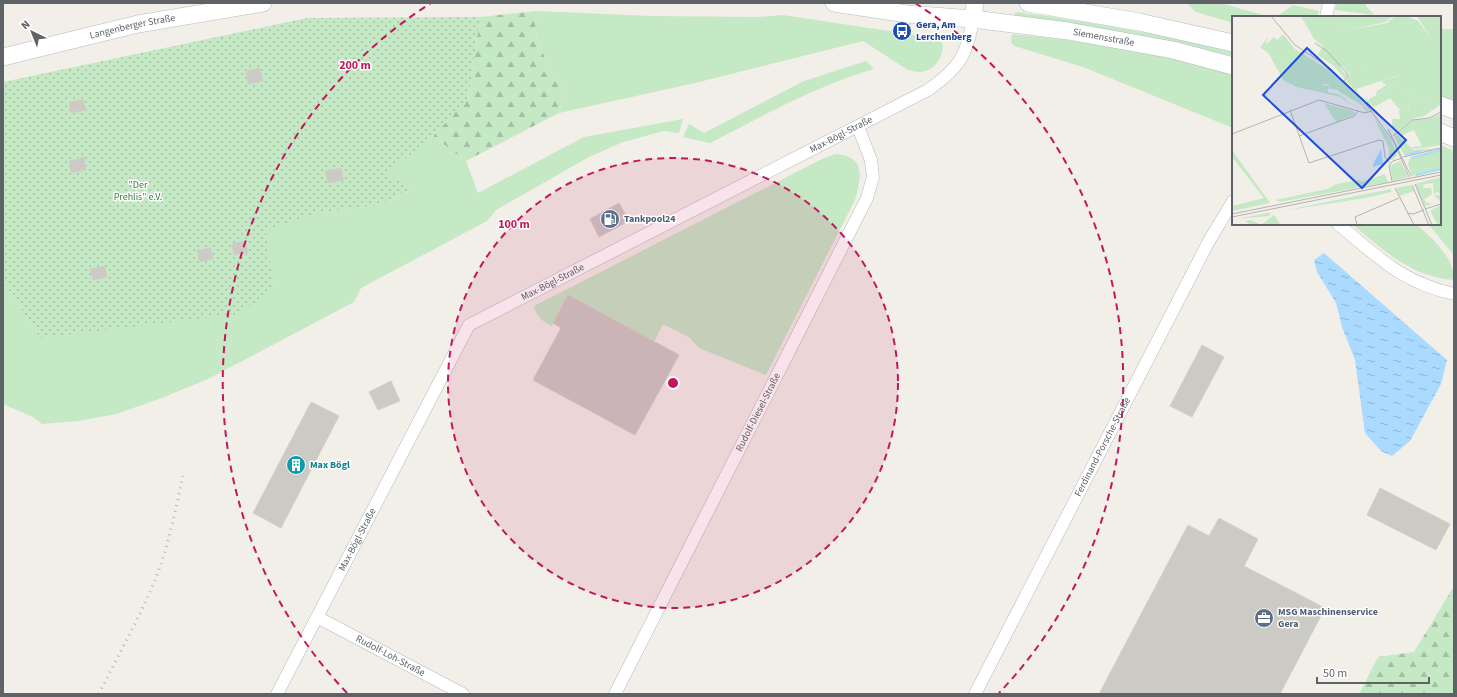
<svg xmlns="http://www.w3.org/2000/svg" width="1457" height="697" font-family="'Source Sans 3',sans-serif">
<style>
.green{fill:#c5e8c5}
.forest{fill:url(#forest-firs)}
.garden{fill:url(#garden-dots)}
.water{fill:url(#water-ripples)}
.building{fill:#cccac5;stroke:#d6d1c6}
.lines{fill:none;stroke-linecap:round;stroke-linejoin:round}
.street-casing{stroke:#b5b8bc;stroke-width:13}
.secondary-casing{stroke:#b6babf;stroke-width:18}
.street{stroke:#fff;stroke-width:12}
.secondary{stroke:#fff;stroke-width:17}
.rail{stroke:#b6b7b8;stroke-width:3;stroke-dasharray:1 5;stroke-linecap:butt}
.ring{fill:none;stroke:#c2185b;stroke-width:2;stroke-dasharray:7 5}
.labels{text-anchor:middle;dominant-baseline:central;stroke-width:3;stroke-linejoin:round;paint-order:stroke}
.transit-label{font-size:10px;font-weight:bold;fill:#164399;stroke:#fff;text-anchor:start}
.street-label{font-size:10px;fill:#5f6368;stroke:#fff}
.park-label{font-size:10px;fill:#348238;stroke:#fff}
.service-label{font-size:10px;font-weight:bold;fill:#4e5e75;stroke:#fff;text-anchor:start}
.culture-label{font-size:10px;font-weight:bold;fill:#0d838f;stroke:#fff;text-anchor:start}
.inset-river{fill:none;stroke:#aadaff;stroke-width:2}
.inset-road{fill:none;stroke:#b3b3b1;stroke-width:1}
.view{fill:#1d4ed8;fill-opacity:0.15;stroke:#1d4ed8;stroke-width:2}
.inset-edge{fill:none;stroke:#5f6368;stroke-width:2}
.centre{fill:#c2185b;stroke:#fff;stroke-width:2}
.ring-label{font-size:12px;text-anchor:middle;font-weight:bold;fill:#c2185b;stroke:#fff;stroke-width:3;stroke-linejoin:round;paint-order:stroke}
</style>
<defs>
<pattern id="forest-firs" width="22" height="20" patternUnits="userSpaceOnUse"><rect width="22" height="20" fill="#c5e8c5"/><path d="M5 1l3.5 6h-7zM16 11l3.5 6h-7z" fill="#a3c0a4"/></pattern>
<pattern id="garden-dots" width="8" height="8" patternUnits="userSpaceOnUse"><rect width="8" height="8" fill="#c5e8c5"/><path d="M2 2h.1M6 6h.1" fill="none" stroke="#a3c0a4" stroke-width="1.8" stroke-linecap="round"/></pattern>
<pattern id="water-ripples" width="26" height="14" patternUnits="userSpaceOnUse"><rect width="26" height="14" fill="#aadaff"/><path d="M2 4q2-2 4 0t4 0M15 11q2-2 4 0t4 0" fill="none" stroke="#8eb4d2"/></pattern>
</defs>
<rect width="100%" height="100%" fill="#f1efe8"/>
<path class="green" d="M1187,3H1220L1271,17H1233V23L1196,12Z
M1337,3H1366V6L1374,15L1335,10Z
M1293,5L1319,11L1317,17H1276Z
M537,11L650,16L759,17L783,15L922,36L940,41L943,44C943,55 937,68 925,71C920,73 913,71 908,70L863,41L695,83L559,113L565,87L548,66L535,31Z
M1015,12C1089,21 1161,35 1233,52V56L1135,34L1015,17Z
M1440,29H1454V102L1440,95Z
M1012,34C1086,41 1162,53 1233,73V128L1083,67L1014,46L1011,42Z
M866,61L874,69C816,86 764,115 710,143L683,137L689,124L704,133L804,81Z
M683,119L679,133L664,131L623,142L587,158L496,210L487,221L361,288L354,302L208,379L159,399L116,414L78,421L42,424L33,417L3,404V281L40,338L274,290L265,231L322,212L380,205L411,190L385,174L433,136L466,161L478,193L584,137Z
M1440,145L1454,151V255L1428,224H1440Z
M836,154C867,157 861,178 855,200L766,375L699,348L690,338L663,324L654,342L554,323L552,326C542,321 537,317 534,306L822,159Z
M1352,224H1416C1432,238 1454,257 1454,280C1411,277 1383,250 1352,224Z
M1454,677V694H1441Z"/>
<path class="forest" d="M537,11L535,32L548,66L565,87L559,113L466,161L433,136L468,99L480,17Z
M1454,586V677L1441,694H1359L1378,657L1414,652Z"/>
<path class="garden" d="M480,17L468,99L433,136L386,174L412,189L380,205L322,212L266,231L274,290L238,314L40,338L3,281V82L307,18Z"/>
<path class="water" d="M1324,253L1447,360L1441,384L1410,441L1392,456L1381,451L1365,433L1355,360L1342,327L1336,303L1317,272L1314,260Z"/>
<path class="building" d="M260,68L263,81L248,84L246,71Z
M83,99L86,110L71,113L69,102Z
M84,157L86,170L71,173L69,161Z
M341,168L344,180L328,183L325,171Z
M619,203L629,221L599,237L590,219Z
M246,241L248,253L234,255L232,244Z
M211,248L213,259L199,262L197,250Z
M105,266L107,277L93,280L90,269Z
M568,295L679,355L635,435L533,380L561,328L553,323Z
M1202,345L1224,357L1192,417L1170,406Z
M391,381L400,401L378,410L369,392Z
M311,402L339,416L281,528L253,513Z
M1380,488L1450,524L1436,550L1367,515Z
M1219,518L1258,539L1244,566L1325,608L1280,694H1099L1188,525L1209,536Z"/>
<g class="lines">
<defs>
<g id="street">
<path d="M1326,17L1329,3"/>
<path d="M1338,224C1378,257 1401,282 1454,294"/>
<path id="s1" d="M317,617L463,694"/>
<path id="s2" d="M277,694L469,325L928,90C959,68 967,56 973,19"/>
<path id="s3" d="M615,694L867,198L873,177L871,160L858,127"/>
<path id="s4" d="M975,694L1209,241L1233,201"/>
</g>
<g id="secondary">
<path id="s5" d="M834,3L907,14L973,19L1068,31L1173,50L1233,66"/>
<path d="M1028,3L1139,22L1233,43"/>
<path d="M973,19L975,3"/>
<path id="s6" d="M3,57L138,24L263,3"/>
<path d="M1440,105L1454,110"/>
<path d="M1440,132L1454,138"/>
</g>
</defs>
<use href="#street" class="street-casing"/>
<use href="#secondary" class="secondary-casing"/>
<use href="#street" class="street"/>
<use href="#secondary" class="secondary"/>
<path class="rail" d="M99,694C120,651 145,609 161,564C171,534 177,502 184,472"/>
</g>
<circle cx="673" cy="383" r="225" fill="#c2185b" fill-opacity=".12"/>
<g class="ring">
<circle cx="673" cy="383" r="225"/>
<path d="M347 693A450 450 0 0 1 431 3M915 3A450 450 0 0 1 999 693"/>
</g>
<defs>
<symbol id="bus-disc" viewBox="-11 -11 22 22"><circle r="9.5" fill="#1a4fb4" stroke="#fff"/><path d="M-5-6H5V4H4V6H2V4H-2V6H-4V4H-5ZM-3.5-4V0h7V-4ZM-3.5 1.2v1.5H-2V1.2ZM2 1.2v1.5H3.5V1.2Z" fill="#fff"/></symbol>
<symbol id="fuel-disc" viewBox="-11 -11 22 22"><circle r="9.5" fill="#5c6f8a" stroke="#fff"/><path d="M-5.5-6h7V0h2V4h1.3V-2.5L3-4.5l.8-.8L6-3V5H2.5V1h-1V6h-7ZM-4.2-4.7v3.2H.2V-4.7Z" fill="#fff"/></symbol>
<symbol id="building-disc" viewBox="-11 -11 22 22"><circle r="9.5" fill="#0f9aa8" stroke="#fff"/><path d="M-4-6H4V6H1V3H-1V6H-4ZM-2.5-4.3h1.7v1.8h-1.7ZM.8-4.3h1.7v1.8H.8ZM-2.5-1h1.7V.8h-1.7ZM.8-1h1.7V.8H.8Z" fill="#fff"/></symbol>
<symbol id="office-disc" viewBox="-11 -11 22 22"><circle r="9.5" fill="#5c6f8a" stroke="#fff"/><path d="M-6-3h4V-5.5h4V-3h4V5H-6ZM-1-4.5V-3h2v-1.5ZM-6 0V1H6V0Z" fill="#fff"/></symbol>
</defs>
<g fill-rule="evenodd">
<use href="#bus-disc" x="891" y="20" width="22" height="22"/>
<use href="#fuel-disc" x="599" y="208" width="22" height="22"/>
<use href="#building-disc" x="285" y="454" width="22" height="22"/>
<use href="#office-disc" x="1253" y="607" width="22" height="22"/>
</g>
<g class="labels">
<g class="transit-label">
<text x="916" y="25">Gera, Am<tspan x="916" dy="12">Lerchenberg</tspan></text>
</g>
<g class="street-label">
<text stroke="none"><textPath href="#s6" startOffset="133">Langenberger Straße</textPath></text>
<text stroke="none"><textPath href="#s5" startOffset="272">Siemensstraße</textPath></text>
<text stroke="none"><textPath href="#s2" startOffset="834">Max-Bögl-Straße</textPath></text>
<text stroke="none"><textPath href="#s2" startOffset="510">Max-Bögl-Straße</textPath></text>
<text stroke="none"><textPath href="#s3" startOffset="316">Rudolf-Diesel-Straße</textPath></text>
<text stroke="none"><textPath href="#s4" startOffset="278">Ferdinand-Porsche-Straße</textPath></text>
<text stroke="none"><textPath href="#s2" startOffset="174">Max-Bögl-Straße</textPath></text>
<text stroke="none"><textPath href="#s1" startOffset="83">Rudolf-Loh-Straße</textPath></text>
</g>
<g class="park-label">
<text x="138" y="185">"Der<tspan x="138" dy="12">Prehlis" e.V.</tspan></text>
</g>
<g class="service-label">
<text x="624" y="219">Tankpool24</text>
<text x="1278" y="612">MSG Maschinenservice<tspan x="1278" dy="12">Gera</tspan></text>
</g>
<g class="culture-label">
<text x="310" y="465">Max Bögl</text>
</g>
</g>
<g transform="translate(1232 16)">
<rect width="209" height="209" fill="#f1efe8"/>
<path d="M103,0H161L153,6L118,14L106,12L102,7ZM185,0H209V71L199,22ZM37,20L34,26L58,51L88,70L96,69V76L106,78L114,83L115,86L130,92L115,87L109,81L65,71L51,64L37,38L28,31ZM110,49H135L136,59H168L124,73L128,79L114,65L117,58ZM111,67L128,83L137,95L134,96L131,90L106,75ZM164,67L186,82L168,94L158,82L142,91L130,81L136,84ZM199,83L205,91L192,100L183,102L176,93L178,88L193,87ZM92,87L121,95L123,98L104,106ZM209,98V129L184,133L179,131L190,130L182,114L168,120L165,117L183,104L195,103ZM141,100L159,124L166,138L161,144H157V132ZM165,119L182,134L209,132L172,139L162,120ZM209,133V154L180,160L176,148L177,143ZM168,145L176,161L161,165L158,150ZM209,161V186L202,179H208L206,176L202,178L201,167L188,169L193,185L198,188L205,187L193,190L183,168ZM179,169L182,175L168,180L164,172ZM159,173V176L133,182L50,195ZM209,189V209H206L198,195ZM39,197L37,200L5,203L35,197ZM42,199L49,209H19L13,205L19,204L29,209Z" fill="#c5e8c5"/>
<path d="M209,47V88L205,91L199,83L189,89L178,88L176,93L183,102L164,116L160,111V103H168L167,95L186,82L164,67L144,79L145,75L154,69L149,65L167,60L169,57ZM107,64L111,67L108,74L97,73L96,69ZM0,134L38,187L0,195V190L32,182L0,141ZM153,158L156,166L48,186L44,184L95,173L105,168L127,164L130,166ZM192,166L191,172H199L200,178L193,183L187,168Z" fill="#c5e8c5"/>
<path d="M69,0H103L102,7L106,12L118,14L155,7L163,0H174L186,5L199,22L209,47L163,60H136L135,49H110L108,52L115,59L113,63L102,50L86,39L91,30L82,23ZM51,18L63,33L95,53L107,64L101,68H91V71L79,65L76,69L57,58L58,51L35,28L42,21L45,24Z" fill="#c5e8c5"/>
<path d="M149,133L151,148L141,151V148Z" fill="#aadaff"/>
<path class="inset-river" d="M173,139L189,135M179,142L208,134M184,159L209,153"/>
<path class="inset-road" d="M39,0L63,29L98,52L133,87L162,126L177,161M83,27L95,35L114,56L116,60L112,65M135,86L147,100M58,94L77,147L147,124L151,125L153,141L158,147M156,113L179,160M0,118L87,84L133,97L140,95M67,120L122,100L126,95M161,120L181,104L197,102L209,96M171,141L209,132M160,165L157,150L161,145L170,142M183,168L200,209M180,169L197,209M163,172L182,209M193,193L209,188M175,197L181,198L192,194M0,198L209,156M0,201L209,159M125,209L123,201L167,182"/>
<path class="view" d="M75,32L174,124L130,172L31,79Z"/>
<rect width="209" height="209" class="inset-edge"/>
</g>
<circle cx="673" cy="383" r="6" class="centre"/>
<g class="ring-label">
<text x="355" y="69">200 m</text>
<text x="514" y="228">100 m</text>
</g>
<rect width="1457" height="697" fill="none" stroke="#5f6368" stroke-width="8"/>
<g transform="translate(32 32) rotate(317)" stroke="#ffffff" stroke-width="3" paint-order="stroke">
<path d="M0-3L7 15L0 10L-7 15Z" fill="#5f6368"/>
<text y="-6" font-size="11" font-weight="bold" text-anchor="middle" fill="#5f6368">N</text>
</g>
<path d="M1317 677v6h112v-6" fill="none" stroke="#5f6368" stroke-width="2"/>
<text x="1323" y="677" font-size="12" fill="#5f6368" stroke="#ffffff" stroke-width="3" paint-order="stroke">50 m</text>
</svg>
